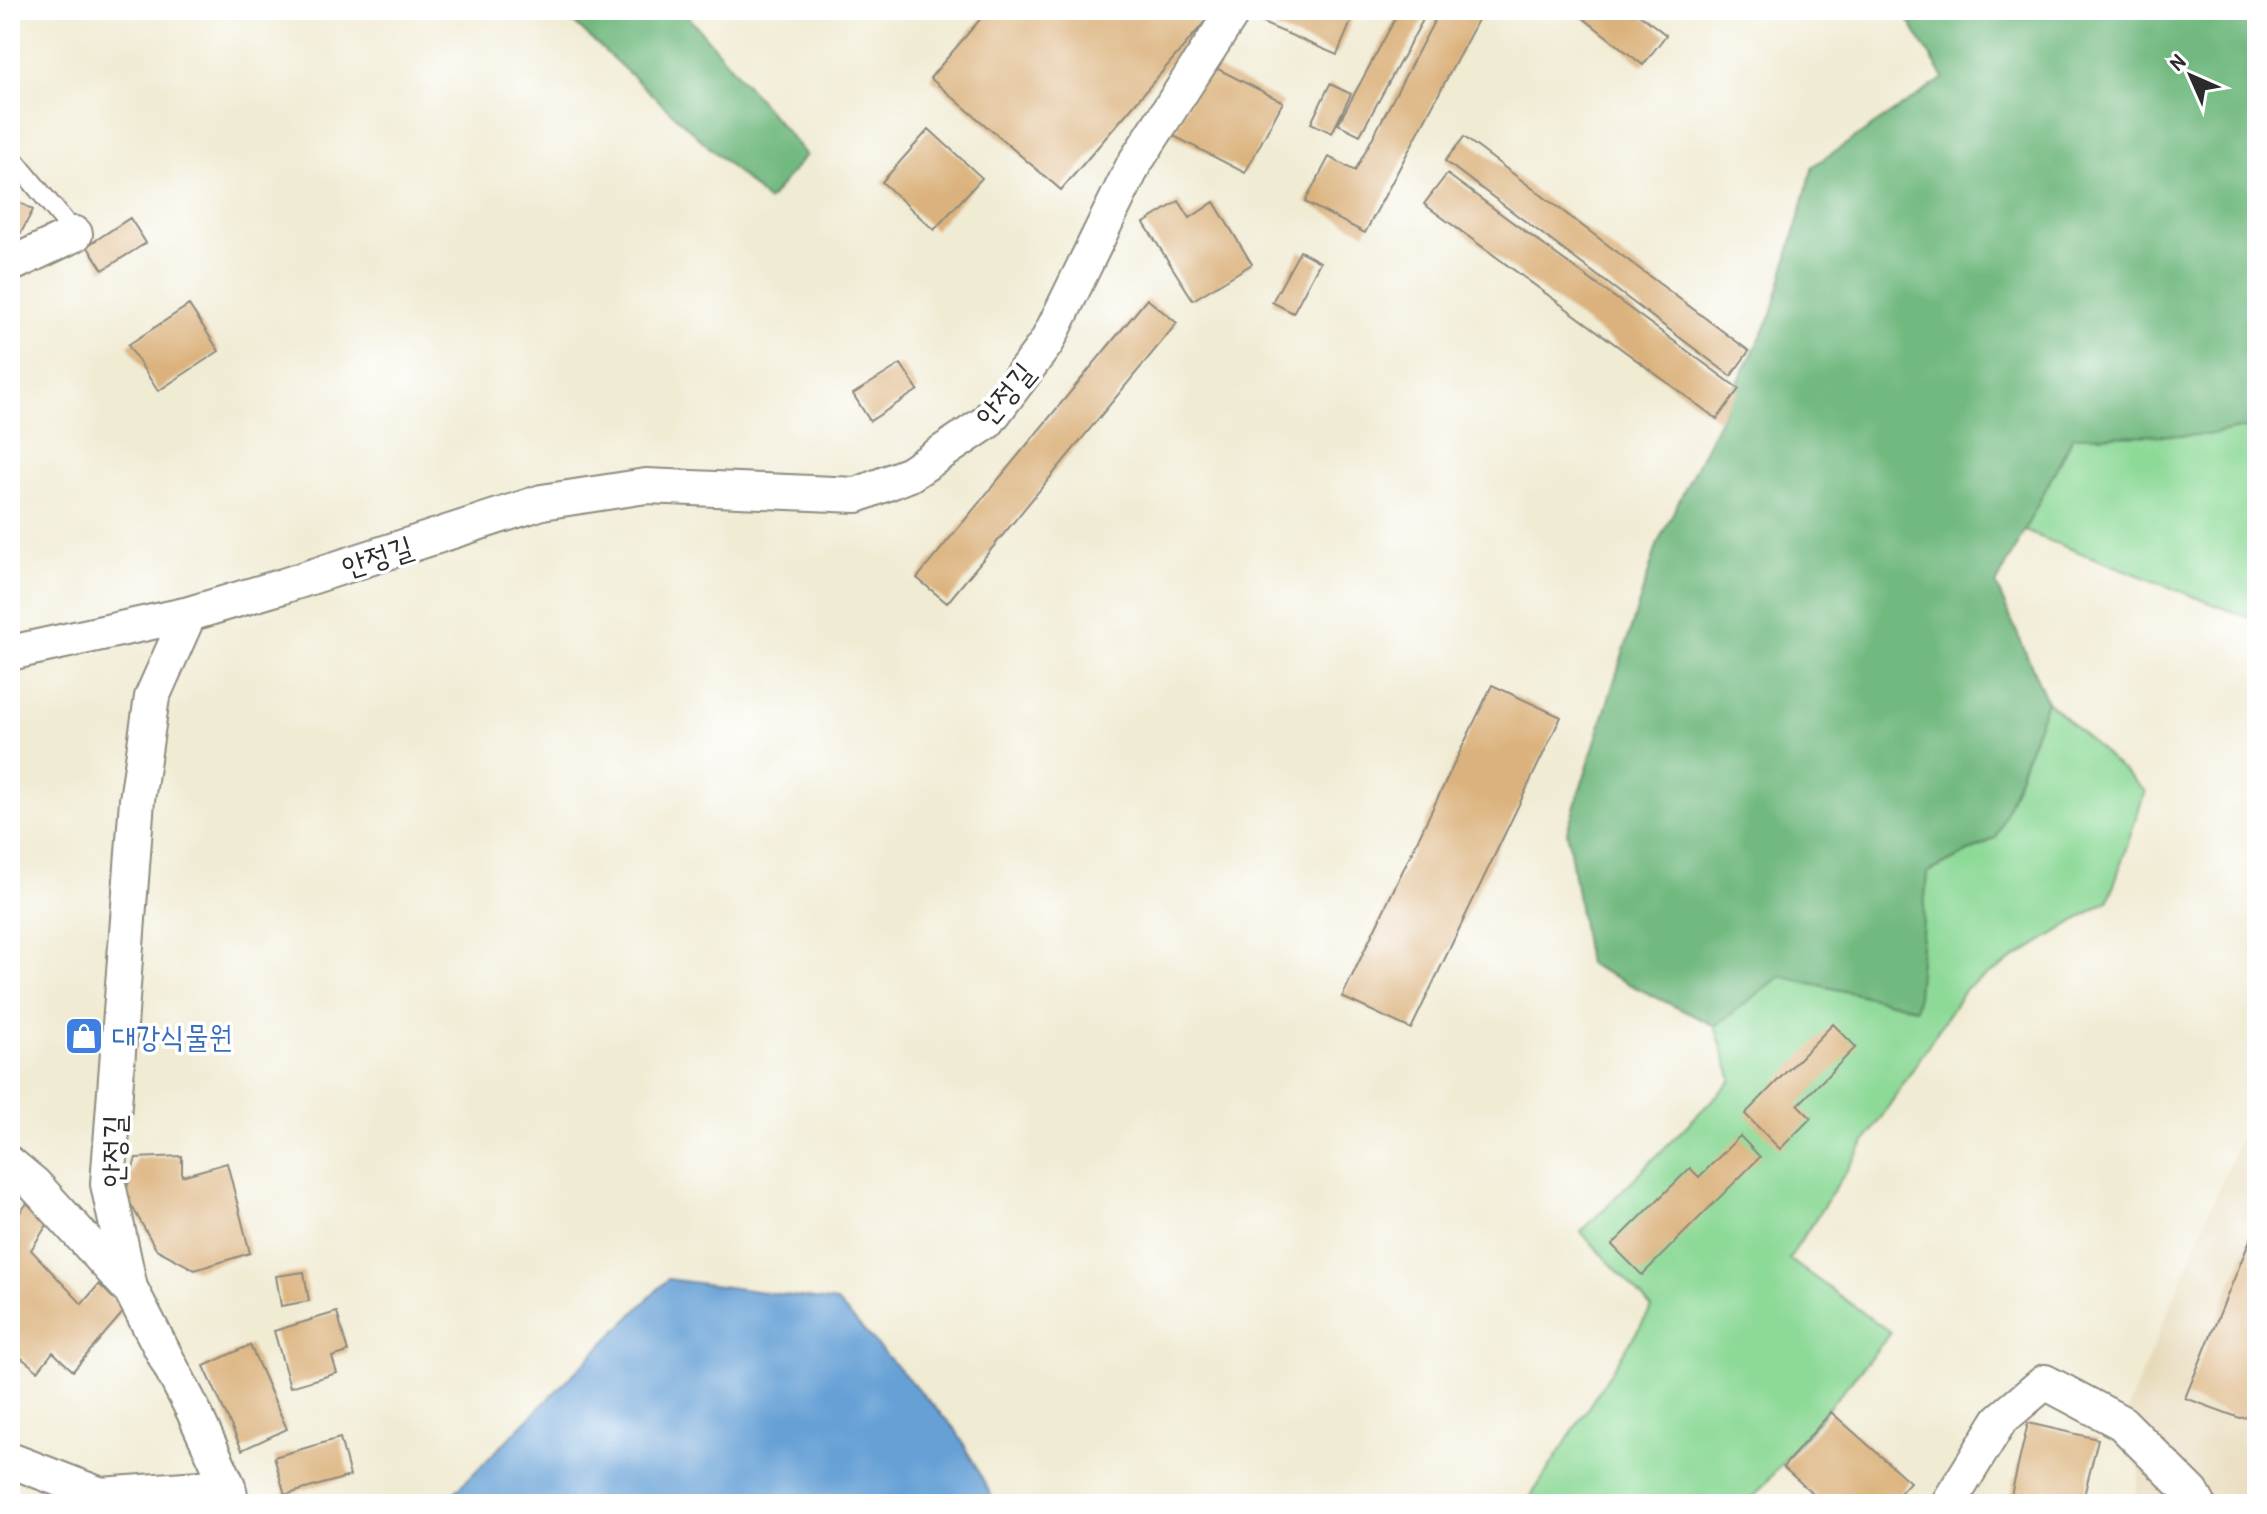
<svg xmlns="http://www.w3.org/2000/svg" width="2267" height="1514" font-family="'Patrick Hand','Poor Story',sans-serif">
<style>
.built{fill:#e7daba}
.green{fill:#8dd997;stroke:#5c8261;stroke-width:2}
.forest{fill:#72b980;stroke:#4e7256;stroke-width:2}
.water{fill:#66a0d5;stroke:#486680;stroke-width:2}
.building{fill:#dbb27d}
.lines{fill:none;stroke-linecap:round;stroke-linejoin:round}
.service-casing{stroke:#8e8b7f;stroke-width:22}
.minor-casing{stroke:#8e8b7f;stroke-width:38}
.service{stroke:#fff;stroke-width:18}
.minor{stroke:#fff;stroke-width:34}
.labels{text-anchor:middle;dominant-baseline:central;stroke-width:7;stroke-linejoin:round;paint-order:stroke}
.street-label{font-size:30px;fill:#2b2b2b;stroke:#fff}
.shop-label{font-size:30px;fill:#366cbe;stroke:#fff;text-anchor:start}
</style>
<rect width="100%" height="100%" fill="#fff"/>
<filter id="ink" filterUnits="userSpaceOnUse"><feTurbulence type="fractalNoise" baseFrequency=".0125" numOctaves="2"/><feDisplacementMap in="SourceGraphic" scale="16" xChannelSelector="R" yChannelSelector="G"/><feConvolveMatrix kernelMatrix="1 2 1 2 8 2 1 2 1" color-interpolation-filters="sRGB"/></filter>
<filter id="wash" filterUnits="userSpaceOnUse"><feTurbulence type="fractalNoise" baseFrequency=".006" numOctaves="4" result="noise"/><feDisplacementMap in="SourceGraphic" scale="32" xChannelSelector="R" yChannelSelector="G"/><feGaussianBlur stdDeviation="1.8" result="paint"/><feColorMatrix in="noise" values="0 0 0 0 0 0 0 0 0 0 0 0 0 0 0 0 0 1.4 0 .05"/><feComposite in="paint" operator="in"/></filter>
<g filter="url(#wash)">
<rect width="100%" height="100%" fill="#f0ebd3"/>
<path class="built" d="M2257,1096V1504H2133L2140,1471L2124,1444L2129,1405Z"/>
<path class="green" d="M2257,426V618L2247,617L2024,531L2073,435H2207Z
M2047,701L2145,791L2109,900L1965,989L1789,1259L1891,1333L1748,1504H1526L1652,1308L1581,1232L1732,1080L1715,1026L1781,976L1915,1008L1927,873L1996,838Z"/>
<path class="forest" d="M560,10H683L806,155L768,201Z
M1902,10H2257V426L2207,435L2073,436L1996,585L2047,701L1996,838L1927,873L1916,1008L1781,976L1715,1026L1588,964L1567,831L1658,543L1772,314L1813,166L1944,78Z"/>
<path class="water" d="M668,1279L837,1302L956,1430L996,1504H443Z"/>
<g id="blocks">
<path class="building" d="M988,10H1215L1061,190L930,78Z
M1265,10H1356L1337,55L1260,22Z
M1400,10H1415L1425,16L1360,135L1338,124Z
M1440,10H1465L1479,18L1365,233L1305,202L1329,157L1355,171Z
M1573,10H1634L1666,35L1643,65Z
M1208,64L1283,102L1245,173L1172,135Z
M1330,84L1351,94L1332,133L1311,123Z
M929,129L982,178L934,230L882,182Z
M1464,137L1749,351L1731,376L1445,161Z
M1447,174L1739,389L1717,419L1424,204Z
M10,197L33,210L21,233L10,228Z
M1179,201L1190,218L1214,202L1252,264L1193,300L1144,223Z
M130,218L146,243L103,270L87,246Z
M1300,251L1320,262L1293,313L1272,302Z
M1147,299L1177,323L947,603L917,578Z
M189,305L219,351L158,391L128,345Z
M901,364L918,390L870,421L853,394Z
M1492,685L1561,717L1411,1029L1342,997Z
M1833,1024L1856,1047L1798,1105L1811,1118L1780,1149L1745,1114Z
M1740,1136L1760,1157L1642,1275L1612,1245L1690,1168L1699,1177Z
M182,1156V1176L227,1163L250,1253L195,1270L156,1249L125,1194L136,1158Z
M28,1202L50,1220L31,1250L82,1304L99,1284L125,1310L73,1371L53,1352L38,1371L10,1349V1340L15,1334L10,1329V1226Z
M2257,1223V1416L2240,1418L2185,1398Z
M304,1272L309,1301L281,1306L276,1276Z
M337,1312L348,1352L332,1357L337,1373L290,1387L274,1331Z
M250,1345L287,1429L242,1450L204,1366Z
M1831,1412L1910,1482L1890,1504H1817L1820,1500L1783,1467Z
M2028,1423L2098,1439L2082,1504H2009Z
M340,1438L350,1476L285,1495L274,1457Z"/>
</g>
</g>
<g filter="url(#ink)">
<use href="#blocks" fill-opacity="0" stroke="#8e8b7f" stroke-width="2"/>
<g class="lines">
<defs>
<path id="service" d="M10,155L75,234"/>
<path id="minor" d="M10,265L75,234
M10,653L189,614
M10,1164L34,1184L129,1288
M10,1460L101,1495L228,1486
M232,1504L228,1486L193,1410L130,1288L108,1184L137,800L152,697L189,614L283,586L542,502L646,486L857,495L910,474L987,422L1047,342L1134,164L1234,10
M1948,1504L2000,1420L2045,1382L2122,1423L2192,1493L2198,1504"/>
</defs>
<use href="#service" class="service-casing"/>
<use href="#minor" class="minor-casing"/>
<use href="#service" class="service"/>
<use href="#minor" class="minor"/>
</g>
</g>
<defs>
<symbol id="shop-square" viewBox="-11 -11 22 22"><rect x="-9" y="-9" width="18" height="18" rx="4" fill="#3f7fe0" stroke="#fff"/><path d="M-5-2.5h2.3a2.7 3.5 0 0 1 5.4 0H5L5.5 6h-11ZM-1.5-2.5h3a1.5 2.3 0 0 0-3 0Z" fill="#fff"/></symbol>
</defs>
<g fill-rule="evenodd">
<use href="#shop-square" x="62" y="1014" width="44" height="44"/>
</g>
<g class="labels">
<g class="street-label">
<text transform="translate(1004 394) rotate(-50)">안정길</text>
<text transform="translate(377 556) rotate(-18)">안정길</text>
<text transform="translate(113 1151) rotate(-89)">안정길</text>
</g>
<g class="shop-label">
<text x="112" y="1036">대강식물원</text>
</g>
</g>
<rect width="2267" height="1514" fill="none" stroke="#fff" stroke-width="40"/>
<g transform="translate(2191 76) rotate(315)" stroke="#ffffff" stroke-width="6" paint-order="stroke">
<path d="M0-6L14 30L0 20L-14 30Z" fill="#2b2b2b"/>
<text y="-12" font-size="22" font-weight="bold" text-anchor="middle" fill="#2b2b2b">N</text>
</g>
</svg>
